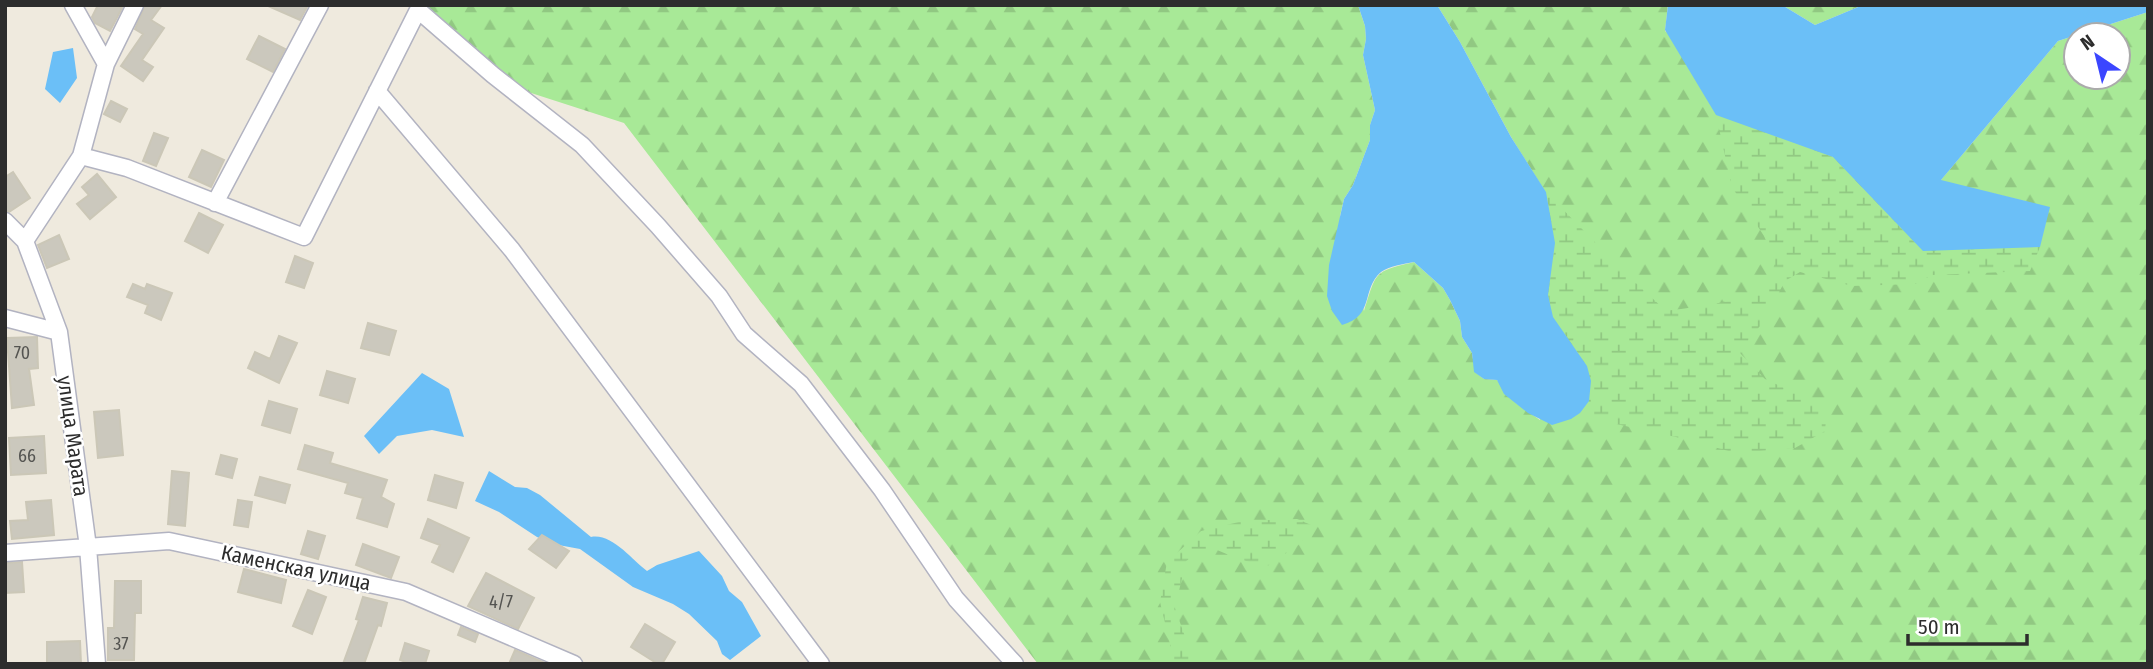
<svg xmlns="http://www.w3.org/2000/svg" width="2153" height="669" font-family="'Fira Sans Condensed',sans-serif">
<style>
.forest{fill:url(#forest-firs);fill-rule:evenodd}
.wetland{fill:url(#wetland-marsh)}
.water{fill:#6bbff7}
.building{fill:#cbc8bd;stroke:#cbc7b7;stroke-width:2}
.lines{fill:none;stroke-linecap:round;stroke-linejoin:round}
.minor-casing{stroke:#b2b3c1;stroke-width:19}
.minor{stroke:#fff;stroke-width:16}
.labels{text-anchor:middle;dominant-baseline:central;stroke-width:5;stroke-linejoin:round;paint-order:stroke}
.number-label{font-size:18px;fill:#545451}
.street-label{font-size:21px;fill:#2d2d2d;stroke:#fff}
</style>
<defs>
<pattern id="forest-firs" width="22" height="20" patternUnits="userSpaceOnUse" patternTransform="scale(1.75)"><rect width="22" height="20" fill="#a8e997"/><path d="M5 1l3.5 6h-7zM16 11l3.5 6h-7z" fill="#91c882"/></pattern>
<pattern id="wetland-marsh" width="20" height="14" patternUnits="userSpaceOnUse" patternTransform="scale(1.75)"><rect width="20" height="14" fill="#a8e997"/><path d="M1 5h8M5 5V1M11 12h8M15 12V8" fill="none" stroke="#91c882"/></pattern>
</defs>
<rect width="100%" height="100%" fill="#efeade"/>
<path class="forest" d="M420,5H1358L1365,26L1366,39L1363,55L1375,110L1370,125V140L1353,185L1344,199L1340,216L1364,311C1377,271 1373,272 1414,262L1443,288L1450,300L1460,321L1462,337L1472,353L1475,372L1484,379L1497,380L1516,403L1540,420L1546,193L1511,137L1460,42L1437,5H1668L1665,31L1833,157L2050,207L1940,181L2058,41L2148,12V664H1038L624,123L528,92ZM2076,35H2118V77H2076Z
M1782,5H1863L1815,25Z"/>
<path class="wetland" d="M1716,115L1833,157L1923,251L2040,247L2030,271L1932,275L1915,284L1852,286L1800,272L1785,281L1764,321L1739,352L1765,379L1827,408L1825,431L1795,448L1736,453L1676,437L1607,422L1580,413L1589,401L1587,366L1553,317L1548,295L1555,243L1546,192L1622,270L1666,311C1702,306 1739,303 1770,284L1775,261L1764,236L1732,187Z
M1297,519L1316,527L1298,545L1266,567L1236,558L1210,547L1186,561L1175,608L1192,657L1197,664H1171L1172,652L1160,602L1167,562L1201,531L1243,521Z"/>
<path class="water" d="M1358,5H1437L1460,42L1511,137L1546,192L1555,243L1548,295L1553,317L1587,366L1591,381L1589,401L1580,413L1571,419L1552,425L1528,413L1504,394L1497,380L1484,379L1474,372L1472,353L1462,337L1460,321L1450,300L1443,288L1414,262C1404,264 1389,266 1381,272C1361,289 1375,316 1342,325L1332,311L1327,296L1329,265L1344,199L1353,185L1370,140V125L1375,110L1363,55L1366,39L1365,26Z
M1668,5H1782L1815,25L1863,5H2148V12L2058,41L1941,180L2050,207L2040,247L1923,251L1833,157L1716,115L1665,30Z
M73,48L77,78L60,103L45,89L53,52Z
M422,373L449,389L464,437L432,430L397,436L379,454L364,436Z
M489,471L515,487L527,488L540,495L591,537C612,533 632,560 647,571L657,565L699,551L722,576L729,591L742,602L761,636L730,660L722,654L717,641L689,614L673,604L633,587L580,549L553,544L537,537L499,512L475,501Z"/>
<path class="building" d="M98,5H116L122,8L110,31L95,23L92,17Z
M145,5H162L151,20L164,28L142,60L153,67L143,81L121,66L143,34L135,29Z
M266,5H308L300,20Z
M259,36L285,49L273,72L247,59Z
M111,101L127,109L120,122L104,114Z
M154,133L168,138L156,166L143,161Z
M202,150L224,160L211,187L189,177Z
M13,172L30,198L9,212L5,211V177Z
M97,174L116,197L90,219L77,204L89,195L82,187Z
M199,213L223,225L208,253L185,241Z
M59,235L69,259L47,268L38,245Z
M295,256L313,263L304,288L286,282Z
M133,284L145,289L147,284L172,293L161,320L145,313L148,305L127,297Z
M368,323L396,331L389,355L361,348Z
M279,336L297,343L279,383L248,368L255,352L270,359Z
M37,337L38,368L29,369L34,405L12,408L7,338Z
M327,371L355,379L348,403L320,395Z
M269,401L297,409L290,433L262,425Z
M119,410L123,455L98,458L94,412Z
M44,436L46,473L11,475L9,438Z
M305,445L333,453L330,463L387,480L381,497L394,504L387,527L357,518L363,498L345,493L348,483L298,469Z
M221,455L237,459L232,478L216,474Z
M172,471L189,473L185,526L168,524Z
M435,475L463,483L456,508L428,500Z
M260,477L290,485L285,503L255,495Z
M51,500L54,535L12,539L10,521L28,520L26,502Z
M238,500L252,502L248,527L234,525Z
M428,519L469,538L453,572L432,562L440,545L421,538Z
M308,531L325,536L318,559L301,554Z
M542,535L569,551L556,568L529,549Z
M363,544L399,557L391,578L356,565Z
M22,562L24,592L5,593V563Z
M244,569L286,580L281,603L238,592Z
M486,573L534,598L518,629L468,606Z
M115,581H141V613H135L134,660H108V628H114Z
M308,590L326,597L312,634L293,626Z
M363,597L387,603L381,626L378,625L364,664H343L359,620L356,619Z
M645,624L675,642L662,664H658L631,647Z
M461,627L478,634L475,642L458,635Z
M80,641L81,664H47V642Z
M405,643L429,651L425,664H411L400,660Z
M515,650L547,664H509Z"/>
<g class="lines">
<defs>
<path id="minor" d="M73,5L106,64
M377,91L512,250L821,664
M81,156L127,168L304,237L418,10L493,75L582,145L658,226L719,296L744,334L801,384L882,490L956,599L1015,664
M215,203L320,5
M5,221L25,241L59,332L88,547L97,664
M25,241L81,156L106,64L135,5
M5,318L59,332
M5,553L169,541L406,592L574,664"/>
</defs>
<use href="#minor" class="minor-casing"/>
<use href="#minor" class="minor"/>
</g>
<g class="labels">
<g class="number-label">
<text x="22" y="353">70</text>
<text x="27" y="456">66</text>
<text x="501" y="602">4/7</text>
<text x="121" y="644">37</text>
</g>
<g class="street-label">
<text transform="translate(73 436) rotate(82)">улица Марата</text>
<text transform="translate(296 568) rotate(12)">Каменская улица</text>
</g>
</g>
<rect width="2153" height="669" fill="none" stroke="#2d2d2d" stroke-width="14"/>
<g transform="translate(2097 56) rotate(325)"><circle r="33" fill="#ffffff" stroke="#ababab" stroke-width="2"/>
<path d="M0-5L12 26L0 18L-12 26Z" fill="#3b46ff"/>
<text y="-10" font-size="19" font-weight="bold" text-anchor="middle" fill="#2d2d2d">N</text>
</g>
<path d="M1908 634v10h119v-10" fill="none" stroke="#2d2d2d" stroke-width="3.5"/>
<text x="1918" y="634" font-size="21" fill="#2d2d2d" stroke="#ffffff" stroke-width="5" paint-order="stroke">50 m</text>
</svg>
